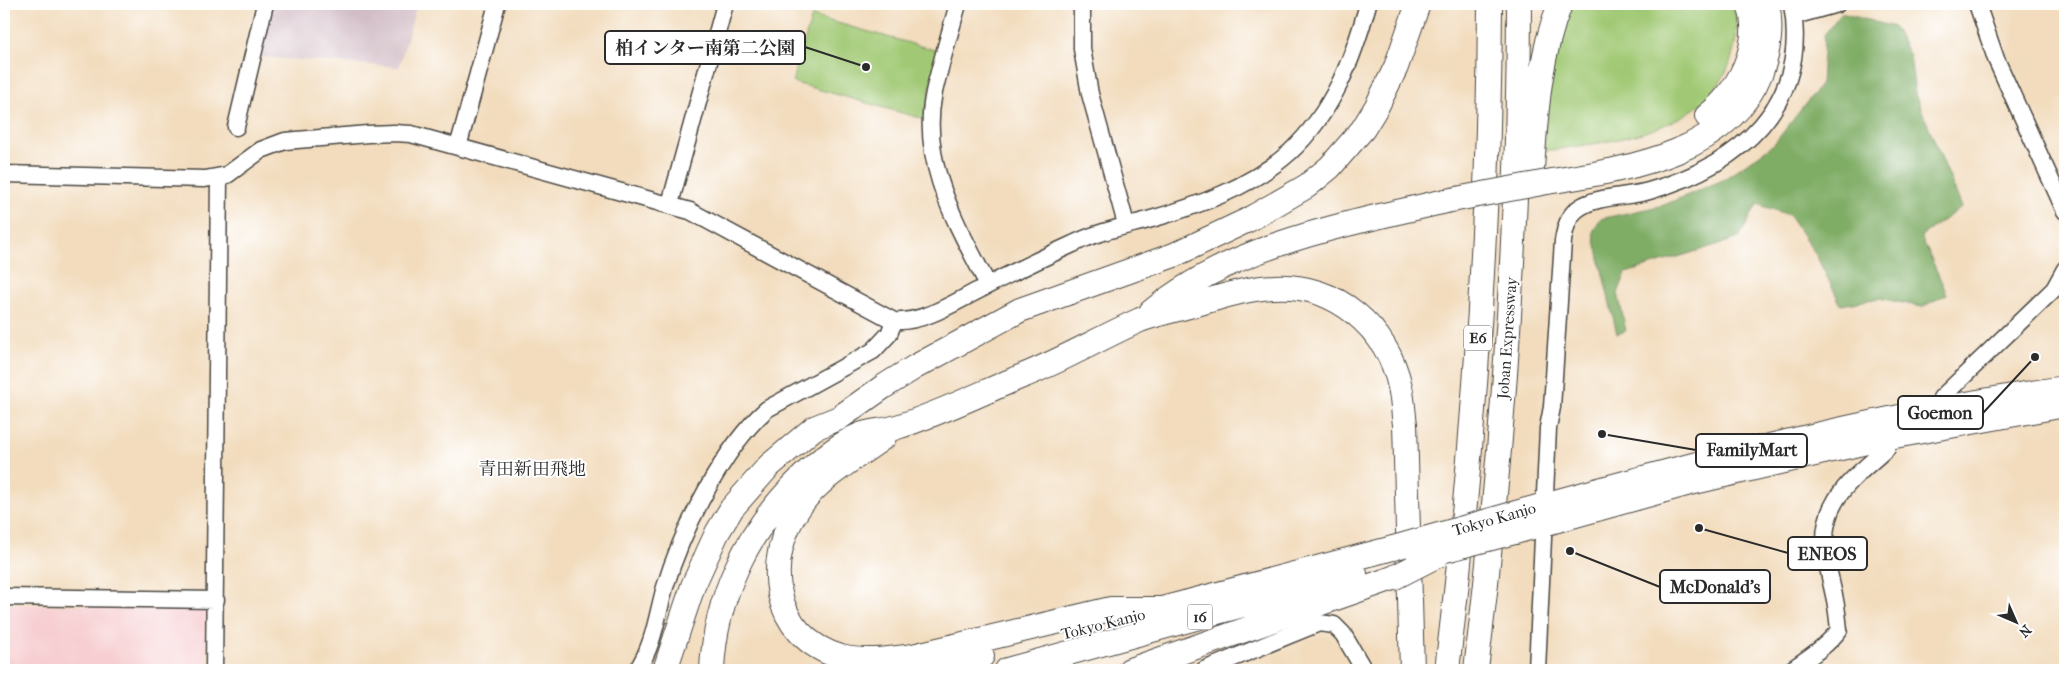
<svg xmlns="http://www.w3.org/2000/svg" width="2069" height="674" font-family="'IM FELL French Canon','Noto Serif JP',serif">
<style>
.built{fill:#f7cfd2}
.industrial{fill:#d2bdc6}
.green{fill:#a1c975;stroke:#667a50}
.forest{fill:#80ad66;stroke:#566c48}
.lines{fill:none;stroke-linecap:round;stroke-linejoin:round}
.minor-casing{stroke:#494641;stroke-width:19}
.highway-casing{stroke:#494641;stroke-width:26}
.minor{stroke:#fff;stroke-width:16}
.highway{stroke:#fff;stroke-width:24}
.highway-bridge-casing{stroke:#494641;stroke-width:26;stroke-linecap:butt}
.highway-bridge{stroke:#fff;stroke-width:24}
.labels{text-anchor:middle;dominant-baseline:central;stroke-width:4;stroke-linejoin:round;paint-order:stroke}
.shield{fill:#fff;stroke:#6b6b6b;stroke-width:1}
.shield-label{font-size:15px;font-weight:bold;fill:#2b2b2b}
.street-label{font-size:16px;fill:#2b2b2b;stroke:#fff}
.neighbourhood-label{font-size:18px;fill:#2b2b2b;stroke:#fff}
.leader{fill:none;stroke:#2b2b2b;stroke-width:2}
.callout-dot{fill:#2b2b2b;stroke:#fff;stroke-width:2}
.callout{fill:#fff;stroke:#2b2b2b;stroke-width:2}
.callout-label{font-size:18px;text-anchor:middle;font-weight:bold;fill:#2b2b2b}
</style>
<rect width="100%" height="100%" fill="#fff"/>
<filter id="ink" filterUnits="userSpaceOnUse"><feTurbulence type="fractalNoise" baseFrequency=".02" numOctaves="2"/><feDisplacementMap in="SourceGraphic" scale="10" xChannelSelector="R" yChannelSelector="G"/><feConvolveMatrix kernelMatrix="1 2 1 2 8 2 1 2 1" color-interpolation-filters="sRGB"/></filter>
<filter id="wash" filterUnits="userSpaceOnUse"><feTurbulence type="fractalNoise" baseFrequency=".0096" numOctaves="4" result="noise"/><feDisplacementMap in="SourceGraphic" scale="20" xChannelSelector="R" yChannelSelector="G"/><feGaussianBlur stdDeviation="1.12" result="paint"/><feColorMatrix in="noise" values="0 0 0 0 0 0 0 0 0 0 0 0 0 0 0 0 0 1.4 0 .05"/><feComposite in="paint" operator="in"/></filter>
<g filter="url(#wash)">
<rect width="100%" height="100%" fill="#f2dcbd"/>
<path class="built" d="M4,604L202,607L208,612L207,670H4Z"/>
<path class="industrial" d="M270,4H417L399,67L259,57Z"/>
<path class="green" d="M1569,4H1734C1735,15 1738,27 1736,38C1724,131 1617,141 1544,151C1546,100 1551,51 1569,4Z
M812,16L938,51L924,119L792,82Z"/>
<path class="forest" d="M1841,13L1894,27L1910,56L1915,94L1962,207L1921,236L1947,294L1922,307L1879,298L1841,305L1815,253L1789,215L1757,204L1739,238L1626,273L1618,293L1626,331L1617,334L1593,232L1600,219L1664,205L1723,180L1774,144L1821,84L1824,35Z"/>
</g>
<g filter="url(#ink)">
<g class="lines">
<defs>
<path id="minor" d="M958,4C950,33 941,62 934,92C919,163 957,224 988,285
M1082,4V49L1090,94L1126,224
M1977,4L1996,59L2065,211
M1794,16L1837,4
M236,127L265,4
M458,147L497,4
M4,174L205,179L227,175L261,150L285,141L368,134L394,133L411,134L690,211L894,321C924,323 955,302 981,289C1011,273 1042,258 1073,244C1097,232 1122,227 1148,220C1198,206 1251,187 1290,152C1333,112 1353,59 1368,4
M670,204L725,4
M1943,409L1941,398L2054,289L2065,269
M4,597L216,600
M214,670L219,177
M637,670C654,645 657,615 665,587C682,531 723,447 767,409L873,351L889,334L894,321
M1204,670L1319,623L1334,625L1343,634L1364,670
M1537,670L1548,428L1552,407L1563,241C1565,229 1568,215 1579,208C1596,196 1628,197 1649,191C1739,165 1810,106 1792,4
M1791,670C1808,658 1826,647 1839,630C1838,620 1837,610 1835,600C1828,566 1816,532 1836,500C1848,480 1870,464 1887,448L1882,431"/>
<path id="highway" d="M1707,116C1739,91 1763,45 1749,4
M1532,169C1536,113 1539,57 1560,4
M1547,182C1625,169 1728,156 1761,72C1769,51 1772,26 1767,4
M1151,312C1231,245 1346,224 1446,201
M884,437C855,459 821,476 800,506C762,559 771,637 841,657C865,663 890,659 913,656L1111,609H1164
M1516,513C1697,462 1879,415 2065,388
M1515,532L1690,483L1884,438L2065,405
M1150,612L1393,548
M665,670L693,586L717,533L732,508L769,466L814,428L839,418L883,387L915,367L1020,310L1174,255L1248,220L1307,186L1330,167L1363,129L1377,106L1396,67L1418,4
M712,670C715,598 747,531 799,480C816,463 837,445 860,435C871,431 885,431 897,427C939,414 979,394 1020,377C1061,361 1100,338 1140,320C1159,313 1180,309 1200,303C1224,296 1248,288 1274,287C1335,283 1388,328 1400,387C1403,399 1403,412 1405,424L1412,670
M928,670L982,656
M1007,670L1355,574
M1130,670L1393,578
M1447,670C1474,449 1489,226 1490,4
M1476,670C1503,449 1519,226 1519,4"/>
</defs>
<use href="#minor" class="minor-casing"/>
<use href="#highway" class="highway-casing"/>
<use href="#minor" class="minor"/>
<use href="#highway" class="highway"/>
<defs>
<path id="highway-bridge" d="M1446,201L1547,182
M1393,548L1516,513
M1419,557L1515,532
M1393,578L1438,555"/>
</defs>
<use href="#highway-bridge" class="highway-bridge-casing"/>
<use href="#highway-bridge" class="highway-bridge"/>
</g>
</g>
<g class="labels">
<g class="shield">
<rect x="1464" y="325.5" width="28" height="25" rx="4"/>
<rect x="1187.5" y="604.5" width="25" height="25" rx="4"/>
</g>
<g class="shield-label">
<text x="1478" y="338">E6</text>
<text x="1200" y="617">16</text>
</g>
<g class="street-label">
<text transform="translate(1507 338) rotate(-86)">Joban Expressway</text>
<text transform="translate(1494 519) rotate(-16)">Tokyo Kanjo</text>
<text transform="translate(1103 624) rotate(-14)">Tokyo Kanjo</text>
</g>
<g class="neighbourhood-label">
<text x="532" y="469">青田新田飛地</text>
</g>
</g>
<path class="leader" d="M866 67L805 47M2035 357L1983 413M1602 434L1696 450M1699 528L1788 553M1570 551L1660 587"/>
<g class="callout-dot">
<circle cx="866" cy="67" r="5"/>
<circle cx="2035" cy="357" r="5"/>
<circle cx="1602" cy="434" r="5"/>
<circle cx="1699" cy="528" r="5"/>
<circle cx="1570" cy="551" r="5"/>
</g>
<g class="callout">
<rect x="605" y="31" width="200" height="33" rx="5"/>
<rect x="1898" y="396" width="85" height="33" rx="5"/>
<rect x="1696" y="434" width="111" height="33" rx="5"/>
<rect x="1788" y="537" width="79" height="33" rx="5"/>
<rect x="1660" y="570" width="110" height="33" rx="5"/>
</g>
<g class="callout-label">
<text x="705" y="54">柏インター南第二公園</text>
<text x="1940" y="419">Goemon</text>
<text x="1752" y="456">FamilyMart</text>
<text x="1827" y="560">ENEOS</text>
<text x="1715" y="593">McDonald's</text>
</g>
<rect width="2069" height="674" fill="none" stroke="#fff" stroke-width="20"/>
<g transform="translate(2016 622) rotate(135)" stroke="#ffffff" stroke-width="4" paint-order="stroke">
<path d="M0-4L9 19L0 12L-9 19Z" fill="#2b2b2b"/>
<text y="-8" font-size="14" font-weight="bold" text-anchor="middle" fill="#2b2b2b">N</text>
</g>
</svg>
